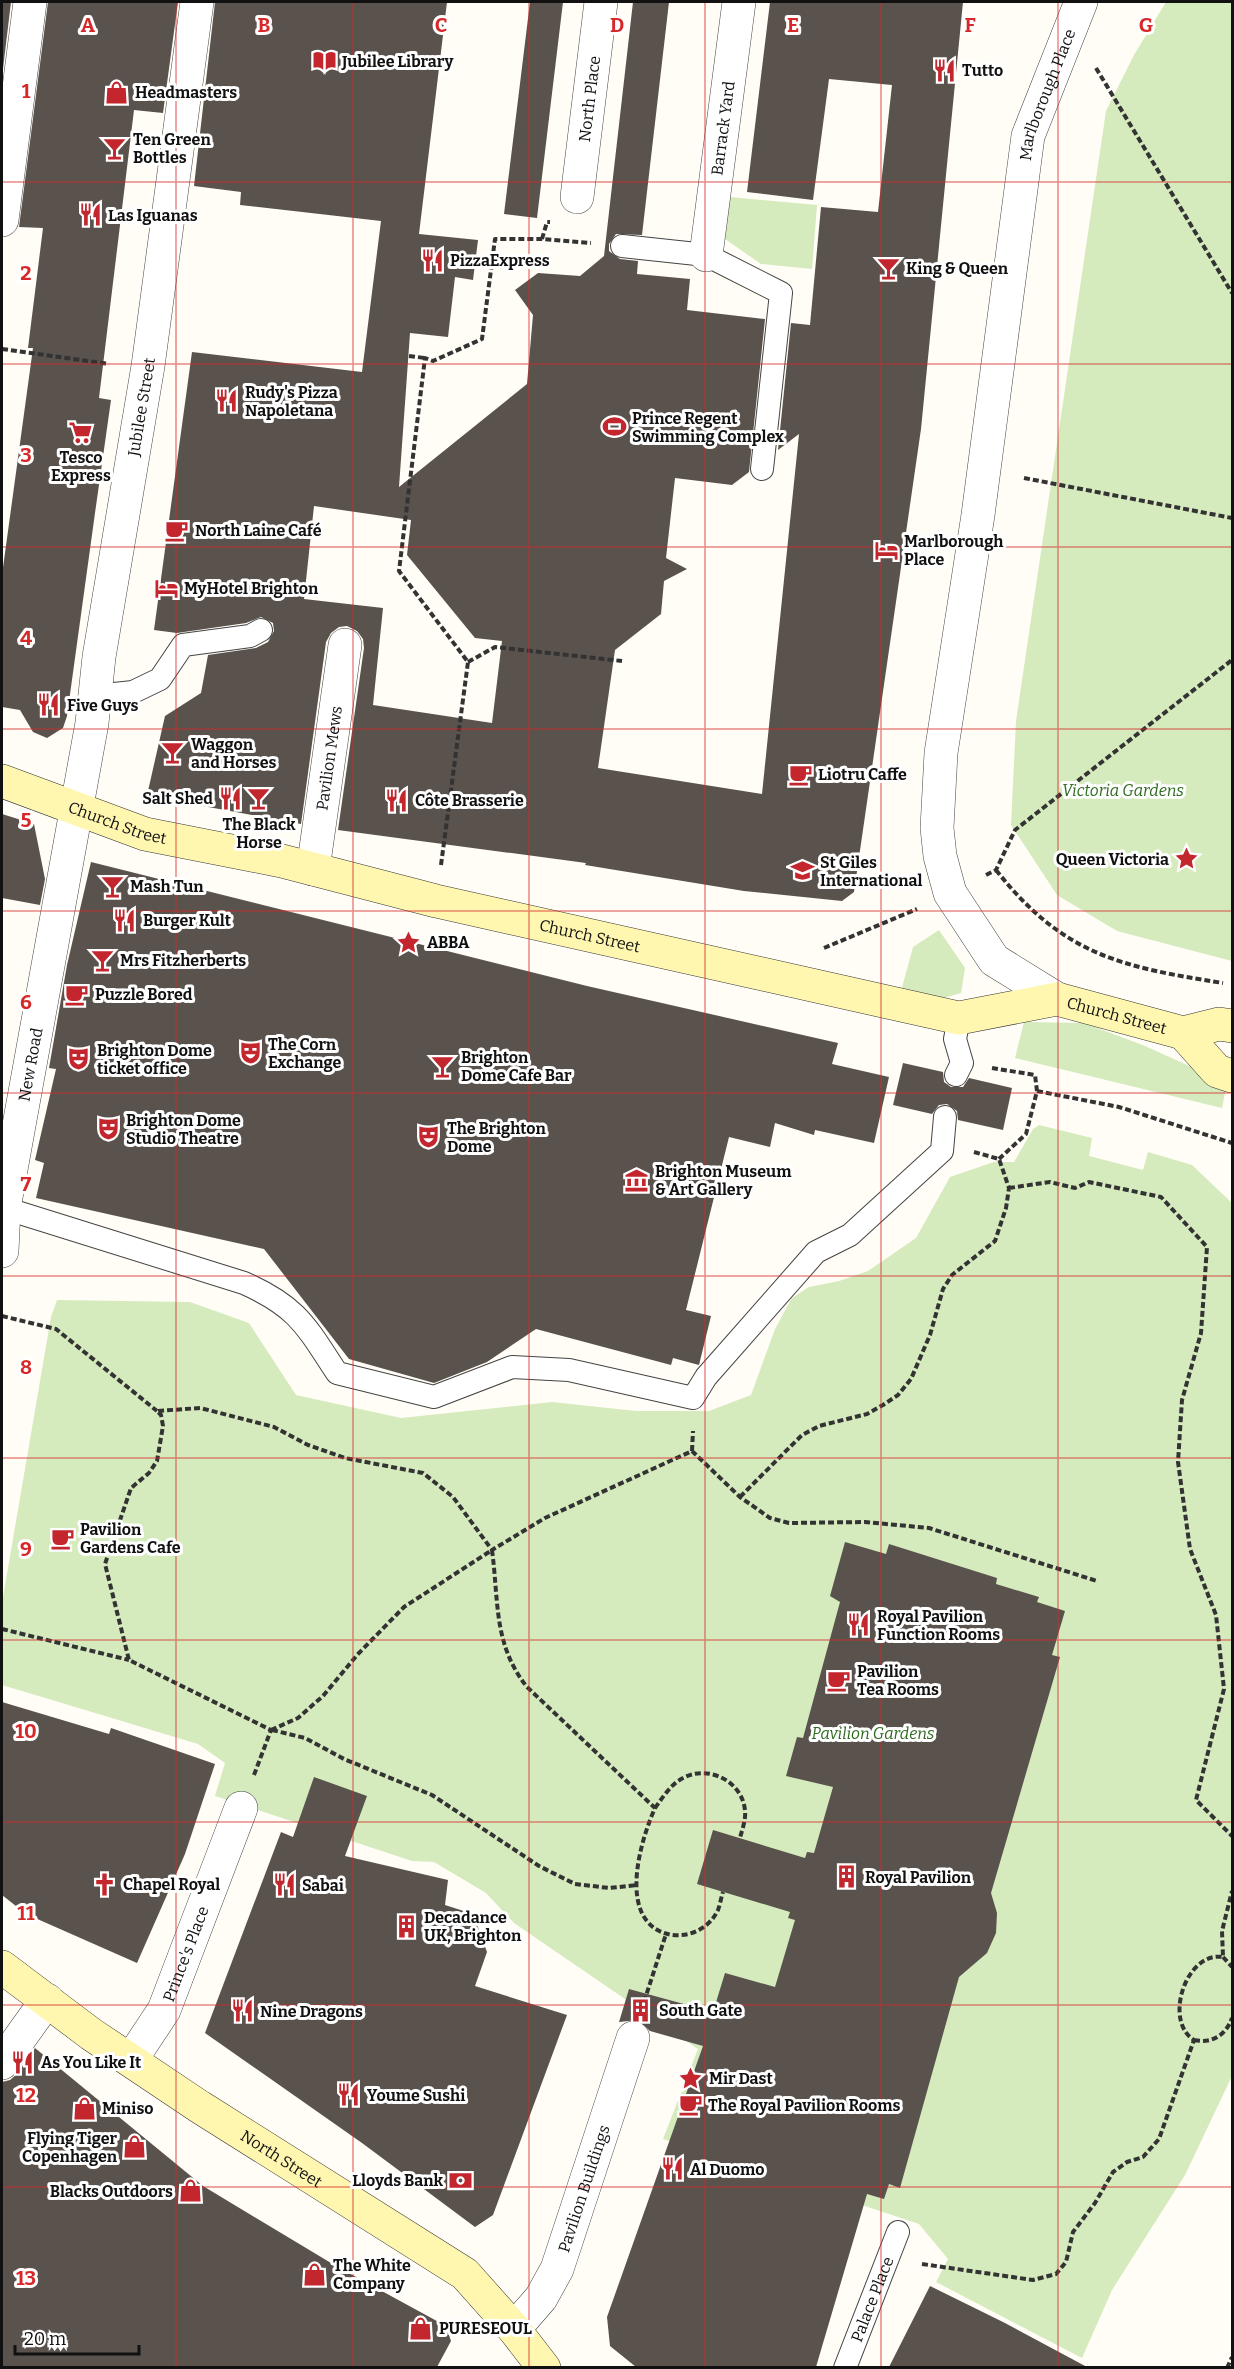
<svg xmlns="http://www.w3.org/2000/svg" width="1234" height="2369" font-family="Bitter,serif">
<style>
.green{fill:#d5ebbd}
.building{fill:#5a524d;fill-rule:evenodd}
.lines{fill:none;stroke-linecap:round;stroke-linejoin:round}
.lane-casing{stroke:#444;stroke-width:24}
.street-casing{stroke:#444;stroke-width:34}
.secondary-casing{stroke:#333;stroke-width:34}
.path{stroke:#333;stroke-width:4;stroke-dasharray:6 3;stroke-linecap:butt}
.lane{stroke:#fff;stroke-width:22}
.street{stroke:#fff;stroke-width:33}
.secondary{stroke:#fff6b0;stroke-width:33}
.grid{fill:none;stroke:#d62828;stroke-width:1.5;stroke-opacity:0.55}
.labels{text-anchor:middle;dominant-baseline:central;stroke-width:6;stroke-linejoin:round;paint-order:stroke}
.poi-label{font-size:16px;font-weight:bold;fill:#111;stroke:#fff;text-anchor:start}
.street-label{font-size:16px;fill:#111;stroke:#fff}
.park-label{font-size:16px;font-style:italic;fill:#2f6b1f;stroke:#fff}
.grid-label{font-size:20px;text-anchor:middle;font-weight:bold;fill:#d62828;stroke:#fff;stroke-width:6;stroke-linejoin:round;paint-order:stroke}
</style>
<rect width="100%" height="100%" fill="#fffdf5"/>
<path class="green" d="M1166,2H1232V961L1117,931L1057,895L1011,825L1016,721L1106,111L1134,55Z
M730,197L817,205L812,269L761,264L725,239Z
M939,930L965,968L961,993L934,1001L900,995L913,947Z
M1024,1022L1084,1023L1145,1046L1227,1083L1222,1108L1015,1058Z
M1039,1125L1092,1138L1089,1156L1143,1170L1148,1152L1192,1165L1232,1203V2076L1185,2175L1112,2290L1082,2358L936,2282L948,2259L919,2224L663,2139L698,2049L514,1923L486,1893L434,1862L412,1861L215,1796L225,1763L198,1744L2,1685V1603L51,1317L57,1300L190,1302L249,1323L296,1395L401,1418L552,1402L636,1411H709L751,1395L775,1329L792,1298L809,1287L839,1281L868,1271L916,1238L950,1177L994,1162H1014L1033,1129Z"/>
<path class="building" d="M2,2H11L2,77Z
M48,2H178L163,113L134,110L99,398L111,400L95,513L67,716L63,728L47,738L33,732L20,710L2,707V575L33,348H28L43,228L19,227Z
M215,2H447L419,234L478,240L473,280L455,277L448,337L410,333L399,487L527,384L533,315L515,290L538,273L580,276L604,256L633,2H669L642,235L616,234L609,244V251L620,259L638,261L637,274L690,279L687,310L765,319L749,472L732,485L675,478L666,558L687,569L664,581L661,614L615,650L598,768L762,794L799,434L778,450L791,323L810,325L821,207L878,212L892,85L829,79L813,200L747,192L770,2H963L921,429L854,892L842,901L744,891L585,865L586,863L338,830L364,648L363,639L357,631L347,626L339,627L331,633L326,642L301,824L192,804L191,801L148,791L165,716L201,693L208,655L256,648L268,642L274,631L273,623L261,617L246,623L177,633L154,630L192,352L362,372L381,221L240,205L241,192L194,186ZM314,506L411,520L407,555L475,638L502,641L492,723L373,705L383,608L304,599Z
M530,2H563L537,218L504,214Z
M2,814L34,824L45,879L40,905L2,898Z
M91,862L587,986L838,1043L832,1064L889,1077L874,1143L815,1130L814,1135L775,1123L770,1147L729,1137L686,1310L711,1316L699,1365L673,1358L671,1365L536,1329L487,1362L434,1383L349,1359L264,1249L36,1198L44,1163L35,1160L56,1069L49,1068L67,965Z
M903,1063L943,1072L944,1082L951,1087H963L969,1078L1012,1088L1003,1130L958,1120L957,1111L947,1104L939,1105L932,1114L893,1105Z
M845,1542L886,1554L889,1544L997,1578L996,1584L1039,1597L1037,1602L1065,1611L1052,1655L1060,1657L991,1893L997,1913L996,1933L987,1953L959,1977L900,2188L889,2184L884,2199L867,2194L816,2367H636L610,2346L607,2317L703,2046L650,2031L638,2020L619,2022L629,1989L713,2012L725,1973L775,1987L795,1920L788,1918L790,1912L697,1884L713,1830L805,1858L807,1852L814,1853L833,1787L786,1776L797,1737L803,1738L840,1602L830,1596Z
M2,1702L109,1734L111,1728L215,1764L185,1854L137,1963L26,1914L2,1895Z
M314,1777L367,1796L345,1856L448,1880L445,1905L473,1914L487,1952L475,1986L567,2015L493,2215L475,2227L362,2143L205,2033L281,1832L293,1837Z
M35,2048L203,2186L336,2266L446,2326L451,2341L437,2367H2V2082L10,2080L17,2074Z
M930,2286L1005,2323L1087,2367H889Z"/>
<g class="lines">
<defs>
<g id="lane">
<path d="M622,246L706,255L781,293L762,469"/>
<path d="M95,696L133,692L160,679L183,645L250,636L261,630"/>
<path d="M956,1075L962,1063L955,1039L959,1018"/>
<path d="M4,1208L244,1283C298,1307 306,1326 337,1373L434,1397L512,1367L569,1370L693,1398L706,1377L816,1252L850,1235L942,1151L945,1117"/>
<path id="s1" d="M845,2368L898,2232"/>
</g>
<g id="street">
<path id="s2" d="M577,197L601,2"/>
<path d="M2,220L30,2"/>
<path id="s3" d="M706,255L739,2"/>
<path id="s4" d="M313,869L345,645"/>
<path id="s5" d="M1057,999L994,960L950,893L940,856L937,828L941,753L978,515L1028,136L1081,2"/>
<path id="s6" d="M2,1251L4,1208L92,723L99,657L148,366L197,2"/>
<path id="s7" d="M131,2060L164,2010L241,1808"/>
<path d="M2,2063L47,2000"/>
<path id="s8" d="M514,2329L541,2298L557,2269L633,2038"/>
</g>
<g id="secondary">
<path id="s9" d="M2,781L145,834L282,861L436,901L959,1018L1057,999L1183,1033L1219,1024L1232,1026"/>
<path d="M1183,1033L1217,1071L1232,1076"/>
<path id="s10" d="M2,1967L91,2034L200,2107L465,2274L514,2329L544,2368"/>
</g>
</defs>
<use href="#lane" class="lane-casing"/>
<use href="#street" class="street-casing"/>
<use href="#secondary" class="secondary-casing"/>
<path class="path" d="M1096,68L1232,293
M542,239L547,222H550
M2,349L109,364
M409,356L425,358
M1024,478L1232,518
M468,662L495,647L622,661
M441,865L468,662L399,571L425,358L433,361L482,339L495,239H542L591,243
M996,870C1063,955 1121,967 1223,983
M986,875L996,870L1015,830L1232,660
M824,948L917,909
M992,1068L1035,1075L1037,1091L1026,1134L999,1159
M1037,1091L1119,1107L1232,1143
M974,1152L999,1159
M1009,1188L1050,1182L1075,1188L1089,1182L1161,1197L1207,1247L1201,1333L1182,1400L1178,1462L1190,1549L1216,1615L1224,1689L1196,1800L1232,1836
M2,1316L56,1329L157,1411
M692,1451L693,1431
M740,1497L802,1435L819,1426L867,1414L883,1405L898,1395L911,1379L930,1335L943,1289L952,1275L995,1241L1006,1208L1009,1188L999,1159
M2,1629L129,1660
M271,1730L298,1718L323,1696L358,1654L404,1607L492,1550C499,1602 493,1644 527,1687L655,1808C643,1835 629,1882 641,1911C655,1945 703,1942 718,1910C720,1905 721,1898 723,1892
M272,1730L305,1738L344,1759L432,1795L539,1866L575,1884L609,1888L638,1885
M254,1775L271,1730L129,1660L105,1564L131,1488L149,1473L157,1461L163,1426L161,1415L157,1411L200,1408L220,1413L274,1427L308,1445L345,1458L423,1473L453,1497L492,1550L545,1518L692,1451L740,1497L770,1518L789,1523L865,1522L929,1528L1097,1581
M655,1808C663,1797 671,1784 683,1778C709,1764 743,1782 745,1811C746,1820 742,1830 740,1838
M1223,1957L1232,1967
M644,2002L666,1934
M1194,2040C1212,2044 1226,2035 1232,2018
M922,2264L1033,2280L1056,2274L1066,2262L1073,2232L1095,2203L1113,2172L1127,2162L1143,2157L1159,2139L1194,2040C1163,2021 1186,1951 1223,1957L1222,1931L1232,1891
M1227,2368L1232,2357"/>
<use href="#lane" class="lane"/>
<use href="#street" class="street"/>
<use href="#secondary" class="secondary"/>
</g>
<path class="grid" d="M176,2V2368M353,2V2368M529,2V2368M705,2V2368M881,2V2368M1058,2V2368M2,182H1232M2,364H1232M2,547H1232M2,729H1232M2,911H1232M2,1093H1232M2,1276H1232M2,1458H1232M2,1640H1232M2,1822H1232M2,2005H1232M2,2187H1232"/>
<defs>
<symbol id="library-bare" viewBox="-9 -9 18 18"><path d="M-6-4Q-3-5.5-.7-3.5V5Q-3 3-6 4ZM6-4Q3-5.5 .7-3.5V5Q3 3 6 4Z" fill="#c4262e" stroke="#fff" stroke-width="2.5" paint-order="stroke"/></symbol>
<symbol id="restaurant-bare" viewBox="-9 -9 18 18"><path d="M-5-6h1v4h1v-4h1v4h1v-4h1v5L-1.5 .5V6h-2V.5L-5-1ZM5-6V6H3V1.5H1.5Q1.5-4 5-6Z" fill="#c4262e" stroke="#fff" stroke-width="2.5" paint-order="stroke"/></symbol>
<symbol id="shop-bare" viewBox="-9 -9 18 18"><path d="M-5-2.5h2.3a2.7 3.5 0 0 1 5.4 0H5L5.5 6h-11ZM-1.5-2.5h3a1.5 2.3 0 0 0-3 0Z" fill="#c4262e" stroke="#fff" stroke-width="2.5" paint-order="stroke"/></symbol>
<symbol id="bar-bare" viewBox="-9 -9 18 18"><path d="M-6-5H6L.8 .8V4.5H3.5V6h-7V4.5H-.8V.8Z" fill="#c4262e" stroke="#fff" stroke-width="2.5" paint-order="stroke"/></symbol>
<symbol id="stadium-bare" viewBox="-9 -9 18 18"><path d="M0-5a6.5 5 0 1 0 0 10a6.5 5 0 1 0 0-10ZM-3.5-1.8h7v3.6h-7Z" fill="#c4262e" stroke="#fff" stroke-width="2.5" paint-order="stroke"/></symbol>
<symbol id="supermarket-bare" viewBox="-9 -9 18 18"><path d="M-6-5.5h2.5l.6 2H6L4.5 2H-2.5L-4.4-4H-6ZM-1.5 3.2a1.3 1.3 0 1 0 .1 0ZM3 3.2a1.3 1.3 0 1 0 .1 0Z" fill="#c4262e" stroke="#fff" stroke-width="2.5" paint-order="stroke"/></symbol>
<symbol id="cafe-bare" viewBox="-9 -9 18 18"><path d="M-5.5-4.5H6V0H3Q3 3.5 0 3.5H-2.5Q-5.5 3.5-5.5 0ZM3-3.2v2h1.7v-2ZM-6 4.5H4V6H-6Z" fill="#c4262e" stroke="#fff" stroke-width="2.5" paint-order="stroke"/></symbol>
<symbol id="hotel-bare" viewBox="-9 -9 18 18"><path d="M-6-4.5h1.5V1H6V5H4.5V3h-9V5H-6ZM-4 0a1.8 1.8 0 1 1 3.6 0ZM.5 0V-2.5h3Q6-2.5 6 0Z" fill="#c4262e" stroke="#fff" stroke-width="2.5" paint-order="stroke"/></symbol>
<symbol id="sight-bare" viewBox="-9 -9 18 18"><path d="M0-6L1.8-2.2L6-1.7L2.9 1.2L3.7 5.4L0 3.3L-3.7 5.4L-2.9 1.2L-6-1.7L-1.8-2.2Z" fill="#c4262e" stroke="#fff" stroke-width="2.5" paint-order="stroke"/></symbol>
<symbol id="university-bare" viewBox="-9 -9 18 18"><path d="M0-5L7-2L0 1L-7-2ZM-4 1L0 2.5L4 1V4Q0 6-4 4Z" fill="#c4262e" stroke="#fff" stroke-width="2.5" paint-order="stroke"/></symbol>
<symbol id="theatre-bare" viewBox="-9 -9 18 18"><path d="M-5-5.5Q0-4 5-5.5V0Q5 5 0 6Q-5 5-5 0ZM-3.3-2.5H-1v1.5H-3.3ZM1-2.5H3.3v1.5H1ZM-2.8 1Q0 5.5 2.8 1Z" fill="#c4262e" stroke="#fff" stroke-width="2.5" paint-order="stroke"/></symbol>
<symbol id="museum-bare" viewBox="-9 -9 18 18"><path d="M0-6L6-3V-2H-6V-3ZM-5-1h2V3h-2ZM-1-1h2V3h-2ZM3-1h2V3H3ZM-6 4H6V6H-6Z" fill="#c4262e" stroke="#fff" stroke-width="2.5" paint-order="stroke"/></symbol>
<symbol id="building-bare" viewBox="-9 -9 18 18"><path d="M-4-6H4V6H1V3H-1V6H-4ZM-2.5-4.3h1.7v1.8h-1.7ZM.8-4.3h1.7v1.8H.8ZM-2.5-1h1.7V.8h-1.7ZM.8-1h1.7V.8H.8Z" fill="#c4262e" stroke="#fff" stroke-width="2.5" paint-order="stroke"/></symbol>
<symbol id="church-bare" viewBox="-9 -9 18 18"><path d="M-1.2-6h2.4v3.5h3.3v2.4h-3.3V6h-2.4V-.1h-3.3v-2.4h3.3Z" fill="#c4262e" stroke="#fff" stroke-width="2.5" paint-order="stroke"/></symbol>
<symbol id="bank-bare" viewBox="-9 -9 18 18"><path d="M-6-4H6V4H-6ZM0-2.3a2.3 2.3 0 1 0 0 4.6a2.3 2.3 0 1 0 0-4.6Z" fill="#c4262e" stroke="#fff" stroke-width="2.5" paint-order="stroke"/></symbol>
</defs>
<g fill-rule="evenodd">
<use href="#library-bare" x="308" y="44" width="33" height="33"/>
<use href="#restaurant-bare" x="928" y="54" width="33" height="33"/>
<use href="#shop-bare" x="100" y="76" width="33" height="33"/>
<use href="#bar-bare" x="98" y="132" width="33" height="33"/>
<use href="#restaurant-bare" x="74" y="198" width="33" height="33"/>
<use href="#restaurant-bare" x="416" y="244" width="33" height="33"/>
<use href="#bar-bare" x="872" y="252" width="33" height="33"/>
<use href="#restaurant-bare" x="210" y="384" width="33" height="33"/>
<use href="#stadium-bare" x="598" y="410" width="33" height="33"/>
<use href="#supermarket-bare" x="64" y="416" width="33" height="33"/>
<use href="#cafe-bare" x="160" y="514" width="33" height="33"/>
<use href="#hotel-bare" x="870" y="534" width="33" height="33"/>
<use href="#hotel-bare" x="150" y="572" width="33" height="33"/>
<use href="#restaurant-bare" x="32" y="688" width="33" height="33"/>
<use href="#bar-bare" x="156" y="736" width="33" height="33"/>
<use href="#cafe-bare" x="784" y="758" width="33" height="33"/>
<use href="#restaurant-bare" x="214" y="782" width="33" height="33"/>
<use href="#bar-bare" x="242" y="782" width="33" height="33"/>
<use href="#restaurant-bare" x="380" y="784" width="33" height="33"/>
<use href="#sight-bare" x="1170" y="842" width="33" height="33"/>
<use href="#university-bare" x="786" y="854" width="33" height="33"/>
<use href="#bar-bare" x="96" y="870" width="33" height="33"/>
<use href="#restaurant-bare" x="108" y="904" width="33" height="33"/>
<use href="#sight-bare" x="392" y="926" width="33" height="33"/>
<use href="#bar-bare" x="86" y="944" width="33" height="33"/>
<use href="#cafe-bare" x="60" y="978" width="33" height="33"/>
<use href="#theatre-bare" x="234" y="1036" width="33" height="33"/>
<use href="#theatre-bare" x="62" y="1042" width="33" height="33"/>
<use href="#bar-bare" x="426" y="1050" width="33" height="33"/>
<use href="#theatre-bare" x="92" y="1112" width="33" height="33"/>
<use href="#theatre-bare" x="412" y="1120" width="33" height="33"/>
<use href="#museum-bare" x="620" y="1164" width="33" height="33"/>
<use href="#cafe-bare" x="46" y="1522" width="33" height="33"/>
<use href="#restaurant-bare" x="842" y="1608" width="33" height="33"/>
<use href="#cafe-bare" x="822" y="1664" width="33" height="33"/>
<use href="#building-bare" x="830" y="1860" width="33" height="33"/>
<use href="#church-bare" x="88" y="1868" width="33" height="33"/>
<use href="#restaurant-bare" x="268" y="1868" width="33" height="33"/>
<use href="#building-bare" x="390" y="1910" width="33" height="33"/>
<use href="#building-bare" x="624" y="1994" width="33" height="33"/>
<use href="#restaurant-bare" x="226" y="1994" width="33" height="33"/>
<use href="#restaurant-bare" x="6" y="2046" width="33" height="33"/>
<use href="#sight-bare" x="674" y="2062" width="33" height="33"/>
<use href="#restaurant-bare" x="332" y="2078" width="33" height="33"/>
<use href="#cafe-bare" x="674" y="2088" width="33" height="33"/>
<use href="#shop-bare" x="68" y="2092" width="33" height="33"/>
<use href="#shop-bare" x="118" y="2130" width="33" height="33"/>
<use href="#restaurant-bare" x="656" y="2152" width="33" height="33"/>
<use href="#bank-bare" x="444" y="2164" width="33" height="33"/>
<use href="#shop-bare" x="174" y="2174" width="33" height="33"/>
<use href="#shop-bare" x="298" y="2258" width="33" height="33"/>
<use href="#shop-bare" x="404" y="2312" width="33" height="33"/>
</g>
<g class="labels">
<g class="poi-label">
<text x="342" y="61">Jubilee Library</text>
<text x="962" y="70">Tutto</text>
<text x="135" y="92">Headmasters</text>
<text x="133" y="139">Ten Green<tspan x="133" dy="18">Bottles</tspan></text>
<text x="108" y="215">Las Iguanas</text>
<text x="450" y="260">PizzaExpress</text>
<text x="906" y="268">King &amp; Queen</text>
<text x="245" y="392">Rudy's Pizza<tspan x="245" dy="18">Napoletana</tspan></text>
<text x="632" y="418">Prince Regent<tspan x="632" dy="18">Swimming Complex</tspan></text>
<text x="81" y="457" text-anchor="middle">Tesco<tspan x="81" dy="18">Express</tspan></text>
<text x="195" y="530">North Laine Café</text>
<text x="904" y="541">Marlborough<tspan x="904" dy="18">Place</tspan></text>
<text x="184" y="588">MyHotel Brighton</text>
<text x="67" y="705">Five Guys</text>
<text x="191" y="744">Waggon<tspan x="191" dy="18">and Horses</tspan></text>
<text x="818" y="774">Liotru Caffe</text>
<text x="213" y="798" text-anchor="end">Salt Shed</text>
<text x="415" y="800">Côte Brasserie</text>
<text x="259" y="824" text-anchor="middle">The Black<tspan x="259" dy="18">Horse</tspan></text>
<text x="1169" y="859" text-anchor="end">Queen Victoria</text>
<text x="820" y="862">St Giles<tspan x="820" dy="18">International</tspan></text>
<text x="130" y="886">Mash Tun</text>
<text x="143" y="920">Burger Kult</text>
<text x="427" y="942">ABBA</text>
<text x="120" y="960">Mrs Fitzherberts</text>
<text x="95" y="994">Puzzle Bored</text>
<text x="268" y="1044">The Corn<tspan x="268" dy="18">Exchange</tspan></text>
<text x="97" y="1050">Brighton Dome<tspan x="97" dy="18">ticket office</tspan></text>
<text x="461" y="1057">Brighton<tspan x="461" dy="18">Dome Cafe Bar</tspan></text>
<text x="126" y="1120">Brighton Dome<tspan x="126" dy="18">Studio Theatre</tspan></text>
<text x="447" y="1128">The Brighton<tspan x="447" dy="18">Dome</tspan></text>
<text x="655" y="1171">Brighton Museum<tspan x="655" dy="18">&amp; Art Gallery</tspan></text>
<text x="80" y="1529">Pavilion<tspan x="80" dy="18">Gardens Cafe</tspan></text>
<text x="877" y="1616">Royal Pavilion<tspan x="877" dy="18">Function Rooms</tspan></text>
<text x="857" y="1671">Pavilion<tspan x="857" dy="18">Tea Rooms</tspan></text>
<text x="865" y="1877">Royal Pavilion</text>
<text x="123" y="1884">Chapel Royal</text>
<text x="302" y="1885">Sabai</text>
<text x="424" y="1917">Decadance<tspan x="424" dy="18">UK, Brighton</tspan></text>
<text x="659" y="2010">South Gate</text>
<text x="260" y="2011">Nine Dragons</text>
<text x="41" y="2062">As You Like It</text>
<text x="709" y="2078">Mir Dast</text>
<text x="367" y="2095">Youme Sushi</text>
<text x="708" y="2105">The Royal Pavilion Rooms</text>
<text x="102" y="2108">Miniso</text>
<text x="117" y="2138" text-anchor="end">Flying Tiger<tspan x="117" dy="18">Copenhagen</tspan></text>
<text x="690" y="2169">Al Duomo</text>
<text x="443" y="2180" text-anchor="end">Lloyds Bank</text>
<text x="173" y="2191" text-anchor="end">Blacks Outdoors</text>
<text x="333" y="2265">The White<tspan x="333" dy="18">Company</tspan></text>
<text x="439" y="2328">PURESEOUL</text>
</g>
<g class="street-label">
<text stroke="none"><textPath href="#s5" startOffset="964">Marlborough Place</textPath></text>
<text stroke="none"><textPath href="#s2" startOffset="99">North Place</textPath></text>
<text stroke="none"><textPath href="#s3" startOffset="128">Barrack Yard</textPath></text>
<text stroke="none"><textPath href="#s6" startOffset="856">Jubilee Street</textPath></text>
<text stroke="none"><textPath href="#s4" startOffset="112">Pavilion Mews</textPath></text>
<text stroke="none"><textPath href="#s9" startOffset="123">Church Street</textPath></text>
<text stroke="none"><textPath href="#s9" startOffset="609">Church Street</textPath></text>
<text stroke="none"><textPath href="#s9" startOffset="1149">Church Street</textPath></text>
<text stroke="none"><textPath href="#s6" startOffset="189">New Road</textPath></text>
<text stroke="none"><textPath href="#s7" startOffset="120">Prince's Place</textPath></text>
<text stroke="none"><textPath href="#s10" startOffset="339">North Street</textPath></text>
<text stroke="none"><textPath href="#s8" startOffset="159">Pavilion Buildings</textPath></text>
<text stroke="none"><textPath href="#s1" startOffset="74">Palace Place</textPath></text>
</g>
<g class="park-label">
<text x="1123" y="790">Victoria Gardens</text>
<text x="873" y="1733">Pavilion Gardens</text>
</g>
</g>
<g class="grid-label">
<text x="88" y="32">A</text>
<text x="264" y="32">B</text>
<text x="441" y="32">C</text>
<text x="617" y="32">D</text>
<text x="793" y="32">E</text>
<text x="970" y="32">F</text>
<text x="1146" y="32">G</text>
<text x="26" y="98">1</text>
<text x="26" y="280">2</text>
<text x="26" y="462">3</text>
<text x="26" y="645">4</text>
<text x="26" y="827">5</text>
<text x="26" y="1009">6</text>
<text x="26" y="1191">7</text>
<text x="26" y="1374">8</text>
<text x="26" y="1556">9</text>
<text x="26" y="1738">10</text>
<text x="26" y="1920">11</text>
<text x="26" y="2102">12</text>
<text x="26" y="2285">13</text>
</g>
<rect width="1234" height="2369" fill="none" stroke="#111111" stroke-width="6"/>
<path d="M15 2345v9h124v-9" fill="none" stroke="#111111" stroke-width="3"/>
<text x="24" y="2345" font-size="18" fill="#111111" stroke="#ffffff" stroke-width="4.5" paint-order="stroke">20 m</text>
</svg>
